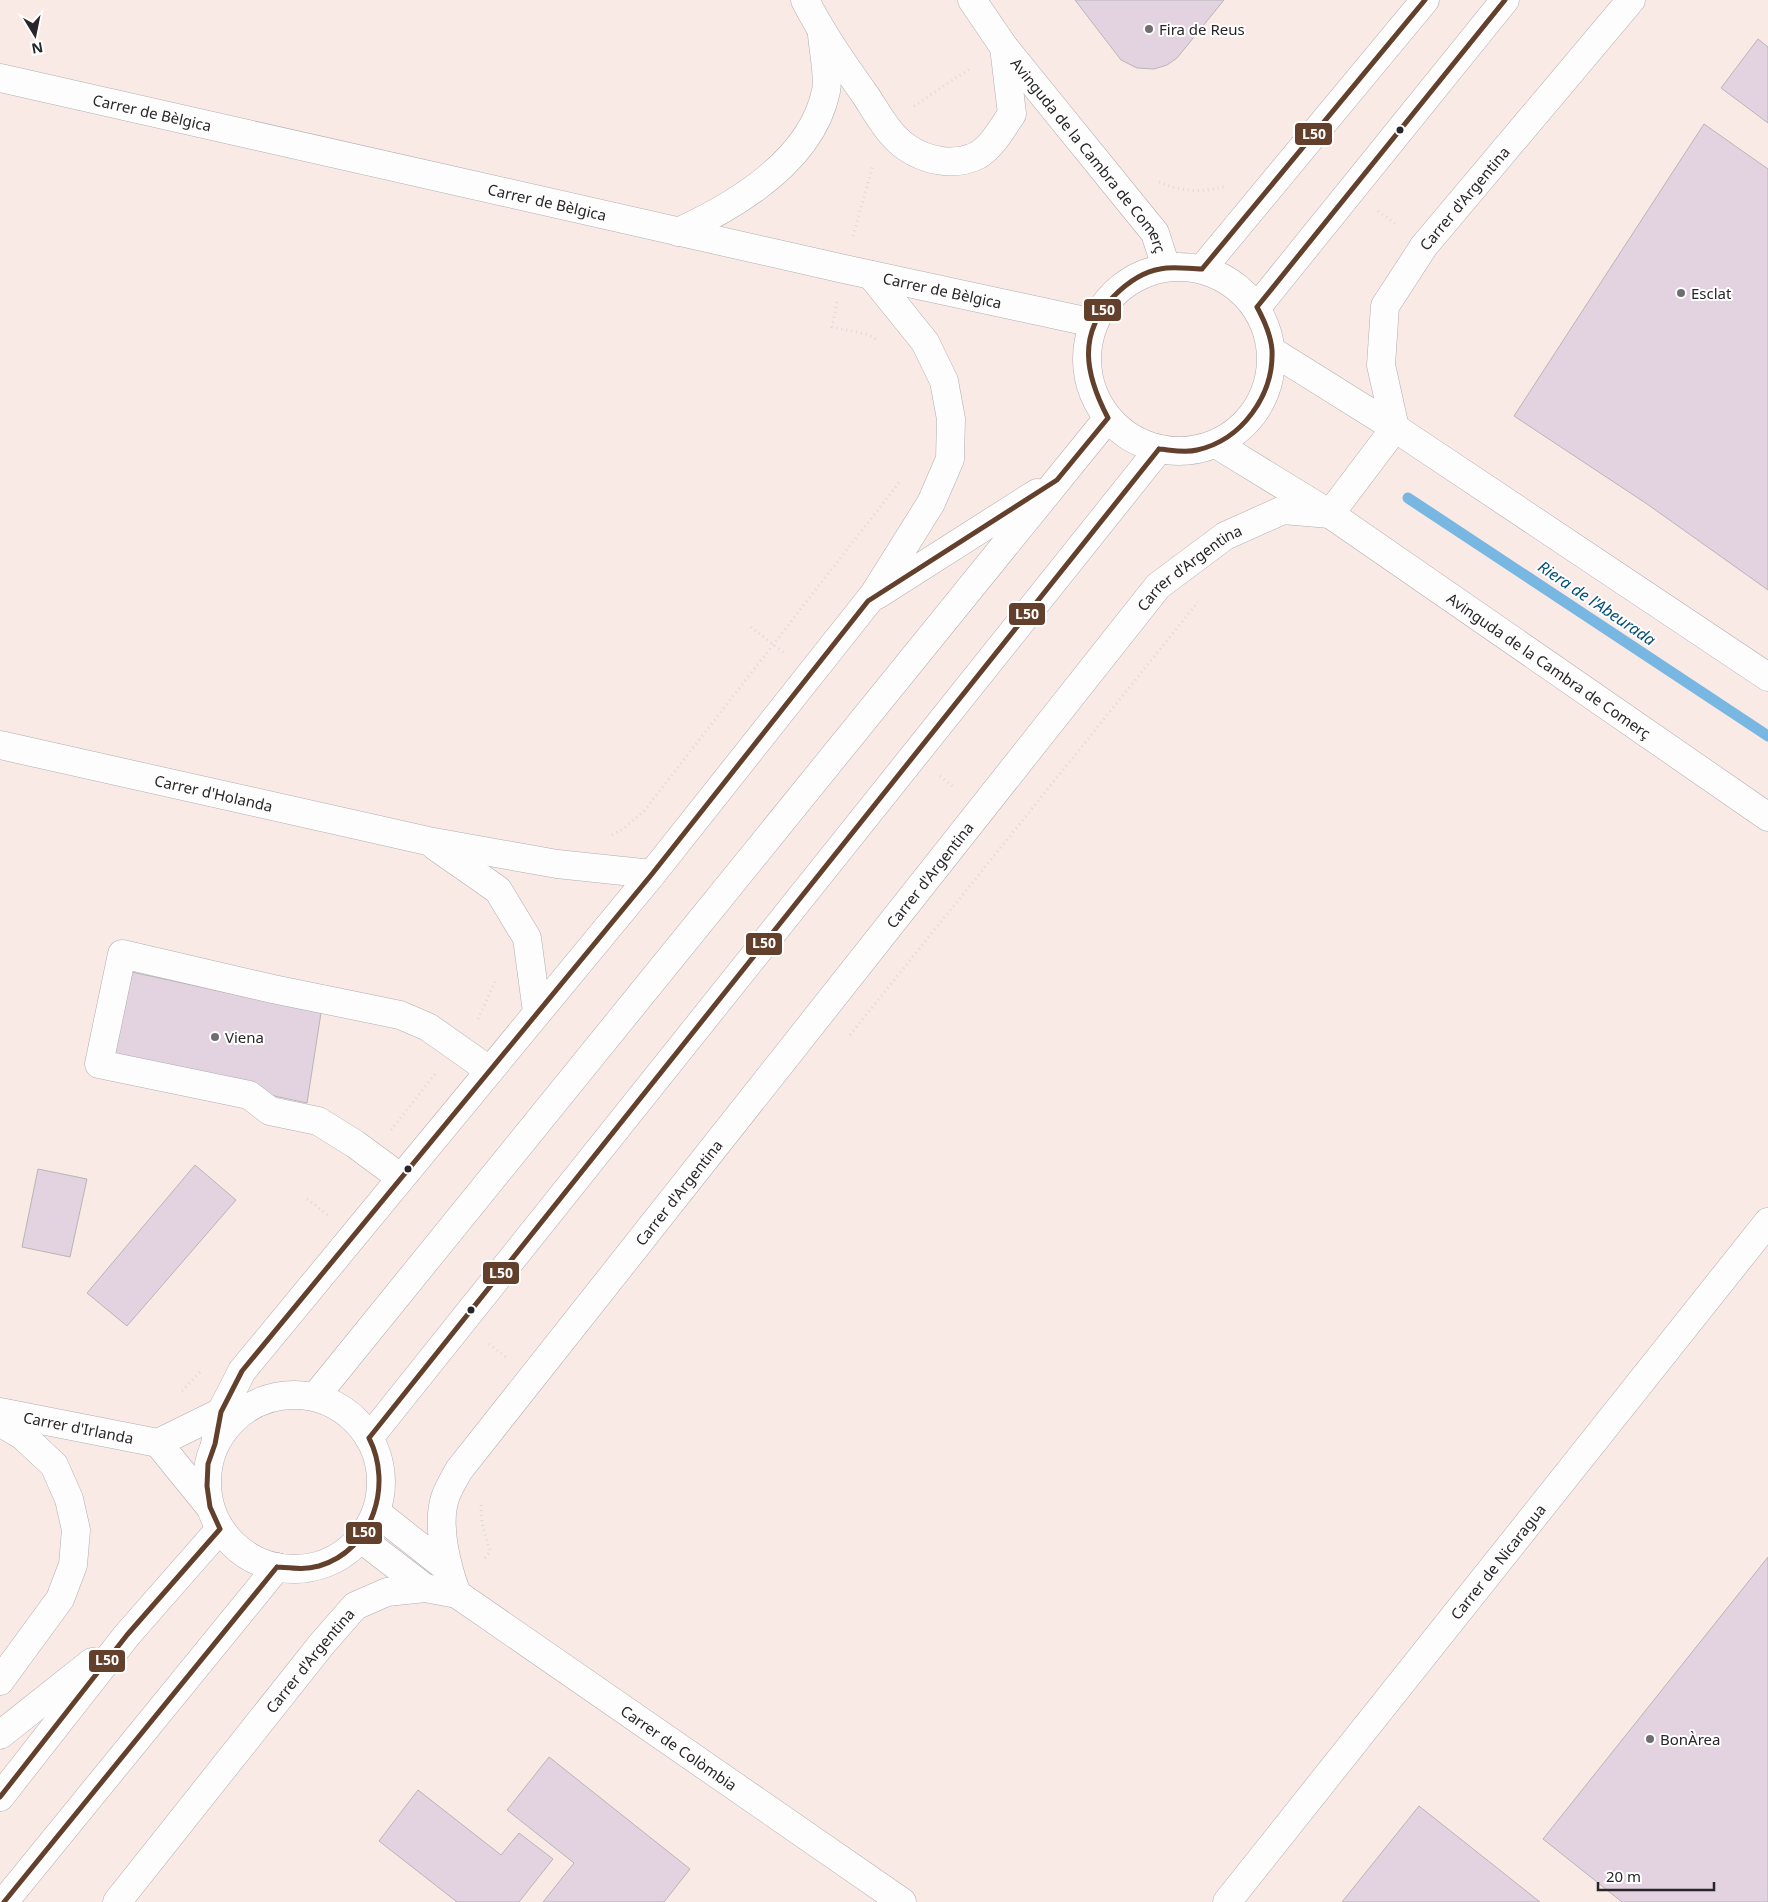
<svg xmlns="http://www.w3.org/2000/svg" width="1768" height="1902" font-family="'Noto Sans',sans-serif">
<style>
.industrial{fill:#f9eae6}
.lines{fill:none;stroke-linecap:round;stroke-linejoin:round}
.stream{stroke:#78b7e2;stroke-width:11}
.building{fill:#e3d2df;stroke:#b8b5b7}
.minor-casing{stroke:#b0adb0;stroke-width:29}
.path{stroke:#dbdadb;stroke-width:3;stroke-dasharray:1 4;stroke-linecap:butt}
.minor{stroke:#fefdfe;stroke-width:28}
.bus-1-casing{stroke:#fff;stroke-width:9}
.bus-1{stroke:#63402c;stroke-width:5}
.poi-dot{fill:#706d70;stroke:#fff;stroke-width:2}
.bus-dot{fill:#282628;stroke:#fff;stroke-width:2}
.labels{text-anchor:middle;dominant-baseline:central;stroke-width:4;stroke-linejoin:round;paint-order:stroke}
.poi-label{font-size:15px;fill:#282628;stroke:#fff;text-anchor:start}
.street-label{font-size:15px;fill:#282628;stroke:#fff}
.water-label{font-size:16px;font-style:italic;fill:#054f77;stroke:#fff}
.line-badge{stroke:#fff;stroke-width:2}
.badge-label{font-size:14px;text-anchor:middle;font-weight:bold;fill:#fff}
</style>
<rect width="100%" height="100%" fill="#f7f2f6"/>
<path class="industrial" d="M0,0H1768V1902H0Z"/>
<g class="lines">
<path class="stream" d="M1408,498L1768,736"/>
</g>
<path class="building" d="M1075,0H1224L1177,58L1167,65L1154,69L1137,68L1121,60Z
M1758,39L1768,47V123L1721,88Z
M1704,124L1768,169V590L1647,504L1514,416Z
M127,971L321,1013L307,1103L108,1060Z
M195,1165L236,1200L127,1326L87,1293Z
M38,1169L87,1179L70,1257L22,1247Z
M1768,1557V1902H1622L1543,1839Z
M549,1757L690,1869L664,1902H543L574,1863L507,1810Z
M418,1790L501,1855L519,1833L553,1859L519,1902H457L379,1841Z
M1419,1806L1540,1902H1342Z"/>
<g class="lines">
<defs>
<g id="minor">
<path d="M805,0C822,34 844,65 866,96C877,113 889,135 906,147C926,161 955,167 978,155C993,146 1002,128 1012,114L1004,47"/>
<path id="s1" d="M972,0L1004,47L1155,233L1166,267"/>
<path id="s2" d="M0,78L844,269L1094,323"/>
<path d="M678,232C737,205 812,160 826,91C829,76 823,50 822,34"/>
<circle cx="1179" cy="359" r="92"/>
<path d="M1202,269L1425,0"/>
<path d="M1257,307L1505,0"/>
<path d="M1272,351L1395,428L1768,677"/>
<path id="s3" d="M1216,444L1330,514L1768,817"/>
<path d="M877,595L1037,493"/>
<path id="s4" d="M0,745L428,841L557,864L652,874"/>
<path d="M435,846L498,890L527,938L537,1012"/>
<path d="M401,1178L355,1144L318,1121L270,1111L249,1095L99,1064L122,954L273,989L400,1015L428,1027L489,1070"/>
<circle cx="294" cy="1482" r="87"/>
<path d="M315,1397L1108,418"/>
<path id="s5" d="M0,1412L158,1443L221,1412L233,1409"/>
<path d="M0,1422L23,1436L54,1465L69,1499L76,1530L73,1565L60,1599L0,1681"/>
<path d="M369,1438L1159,449"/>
<path d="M158,1443L210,1507"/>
<path d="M215,1444L221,1412L242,1371L652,874L874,594L931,503L950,459L951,419L944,381L925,342L871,275"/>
<path d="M376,1512L447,1568"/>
<path d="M360,1538L425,1588"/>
<path id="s6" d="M457,1594L902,1902"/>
<path d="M0,1735L92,1662"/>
<path d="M0,1797L127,1635L220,1529"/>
<path d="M4,1902L277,1567"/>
<path id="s7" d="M117,1902L321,1645L355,1606L387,1592L425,1588L457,1594C447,1568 436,1526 445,1498C448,1489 454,1479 459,1470L1158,586L1225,536L1283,510L1330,514L1395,428L1381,365L1385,306L1424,246L1631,0"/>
<path id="s8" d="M1227,1902L1768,1222"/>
</g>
</defs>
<use href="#minor" class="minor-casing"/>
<path class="path" d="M914,106L971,68
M1159,182C1182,192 1202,193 1226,186
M1378,211L1397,225
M853,236L873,165
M837,302L832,327L866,334L878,340
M751,627L784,653
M940,776L955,788
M612,835L623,829L644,811L901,480
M478,1019L496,980
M850,1035L1198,602
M391,1130L435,1074
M307,1199L328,1215
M489,1344L506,1357
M182,1391L200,1372
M481,1505L482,1523L490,1552L483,1560"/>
<use href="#minor" class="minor"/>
<defs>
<path id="bus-1" d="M1202,269L1425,0
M1257,307L1505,0
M1108,418C1085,374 1077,334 1114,296C1127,283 1142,272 1160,269C1174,266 1188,269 1202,269
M1159,449C1171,450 1185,453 1197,450C1242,440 1274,395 1272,350C1271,335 1264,320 1257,307
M369,1438L1159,449
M220,1529L210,1507L207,1486L208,1464L215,1444L221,1412L242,1371L652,874L868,601L1057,480L1108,418
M277,1567C292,1568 304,1570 319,1566C373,1550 393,1485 369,1438
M0,1797L127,1635L220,1529
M4,1902L277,1567"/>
</defs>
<use href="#bus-1" class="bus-1-casing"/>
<use href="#bus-1" class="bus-1"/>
</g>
<g class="poi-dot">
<circle cx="1149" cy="29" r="5"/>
<circle cx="1681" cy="293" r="5"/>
<circle cx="215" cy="1037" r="5"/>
<circle cx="1650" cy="1739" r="5"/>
</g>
<g class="bus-dot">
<circle cx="1400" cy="130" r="4.5"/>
<circle cx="408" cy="1169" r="4.5"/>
<circle cx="471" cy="1310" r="4.5"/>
</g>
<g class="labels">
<g class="poi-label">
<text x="1159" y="29">Fira de Reus</text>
<text x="1691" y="293">Esclat</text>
<text x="225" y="1037">Viena</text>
<text x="1660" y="1739">BonÀrea</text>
</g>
<g class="street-label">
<text stroke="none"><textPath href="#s2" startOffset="156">Carrer de Bèlgica</textPath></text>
<text stroke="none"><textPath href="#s1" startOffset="195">Avinguda de la Cambra de Comerç</textPath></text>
<text stroke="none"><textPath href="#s7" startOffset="2302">Carrer d'Argentina</textPath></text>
<text stroke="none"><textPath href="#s2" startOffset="561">Carrer de Bèlgica</textPath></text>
<text stroke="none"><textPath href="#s2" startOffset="966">Carrer de Bèlgica</textPath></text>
<text stroke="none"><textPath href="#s7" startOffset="1778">Carrer d'Argentina</textPath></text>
<text stroke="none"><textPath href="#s3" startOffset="400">Avinguda de la Cambra de Comerç</textPath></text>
<text stroke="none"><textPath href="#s4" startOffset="219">Carrer d'Holanda</textPath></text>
<text stroke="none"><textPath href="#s7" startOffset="1374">Carrer d'Argentina</textPath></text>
<text stroke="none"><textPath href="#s7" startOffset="969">Carrer d'Argentina</textPath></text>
<text stroke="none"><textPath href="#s5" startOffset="80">Carrer d'Irlanda</textPath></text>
<text stroke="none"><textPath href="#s8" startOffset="435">Carrer de Nicaragua</textPath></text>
<text stroke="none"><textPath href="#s7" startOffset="309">Carrer d'Argentina</textPath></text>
<text stroke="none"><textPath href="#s6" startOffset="270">Carrer de Colòmbia</textPath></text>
</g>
<g class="water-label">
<text transform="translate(1597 603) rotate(34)">Riera de l'Abeurada</text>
</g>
</g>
<g class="line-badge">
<rect x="1294" y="122" width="39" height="24" rx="5" fill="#63402c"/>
<rect x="1083" y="298" width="39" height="24" rx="5" fill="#63402c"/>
<rect x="1008" y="602" width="38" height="24" rx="5" fill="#63402c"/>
<rect x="745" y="932" width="38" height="24" rx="5" fill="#63402c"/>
<rect x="482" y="1261" width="38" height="24" rx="5" fill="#63402c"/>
<rect x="345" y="1521" width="38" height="24" rx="5" fill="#63402c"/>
<rect x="88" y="1649" width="38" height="24" rx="5" fill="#63402c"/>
</g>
<g class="badge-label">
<text x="1314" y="139">L50</text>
<text x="1103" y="315">L50</text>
<text x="1027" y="619">L50</text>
<text x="764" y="948">L50</text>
<text x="501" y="1278">L50</text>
<text x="364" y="1537">L50</text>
<text x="107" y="1665">L50</text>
</g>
<g transform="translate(35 35) rotate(170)" stroke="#ffffff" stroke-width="4" paint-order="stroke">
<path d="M0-4L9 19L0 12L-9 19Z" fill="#282628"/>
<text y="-8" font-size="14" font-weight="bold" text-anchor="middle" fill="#282628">N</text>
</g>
<path d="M1598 1882v8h116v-8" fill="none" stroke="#282628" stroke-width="2.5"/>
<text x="1606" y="1882" font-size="15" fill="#282628" stroke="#ffffff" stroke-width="4" paint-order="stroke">20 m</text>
</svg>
